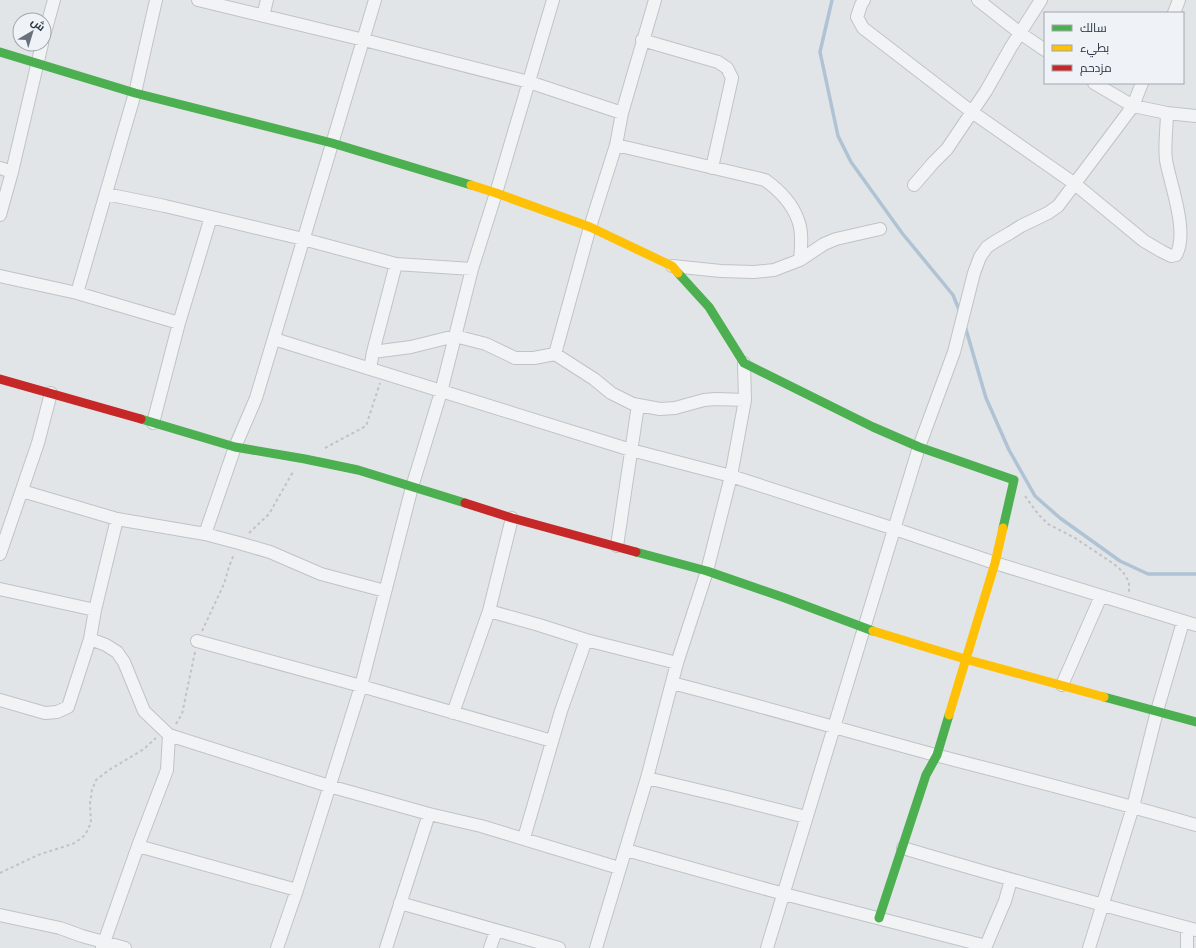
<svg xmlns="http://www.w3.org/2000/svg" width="1196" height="948" font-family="Poppins,Cairo,sans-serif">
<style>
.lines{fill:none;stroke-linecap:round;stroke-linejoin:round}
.stream{stroke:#afc3d4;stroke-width:3.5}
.street-casing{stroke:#c0c3c6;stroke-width:14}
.path{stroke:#c0c3c6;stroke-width:2;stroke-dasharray:3 3;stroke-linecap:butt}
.street{stroke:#f2f3f4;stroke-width:12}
.fast{stroke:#4caf50;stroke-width:9}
.slow{stroke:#ffc107;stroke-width:9}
.jam{stroke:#c62828;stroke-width:9}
</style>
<rect width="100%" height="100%" fill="#e2e5e8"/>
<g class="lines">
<path class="stream" d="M832,0L820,52L838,136L851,162L902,233L953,295L960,312
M965,326L986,398L1009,450L1035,496L1060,518L1120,561L1148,574H1196"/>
<defs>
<path id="street" d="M198,0L364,40L529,82L622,113
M864,0L861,5L857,17L863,28L972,112L1075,184L1144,241L1161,251L1171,256L1176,255C1189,232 1170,184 1166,160C1164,147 1167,126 1167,113
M978,0L1020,33L1045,50
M1174,13L1179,0
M263,16L267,0
M44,36L54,0
M642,40L718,62L727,68L732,78L712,168
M1094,83L1133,106L1167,113L1196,116
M616,145L765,180C779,190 792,203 798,220C803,232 801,248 800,260
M0,168L12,172
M914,185L933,163L947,149L986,91L1011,47L1041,0
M106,194L165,206L303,239L396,264L472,269
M0,215L12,172L42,44
M672,266L721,271L754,272L774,270L800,260L824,244L836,239L880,229
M0,276L77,293L179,323
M77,293L135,93L156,0
M274,339L631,450L731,476L895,529L995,563L1196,625
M373,352L411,347L455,336L486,344L515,358H534L555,354L594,379L611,393L633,404L660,409L675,408L704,400L716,399L745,400
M555,354L590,227L616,145L622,113L655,0
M370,369L373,352L396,264
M153,423L179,323L211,217
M22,491L117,519L205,534L239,543L270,552L321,574L385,591
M205,534L235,447L256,398L375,0
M617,546L638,405
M0,554L38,443L51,393
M0,589L95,610
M489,611L539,625L586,640L677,663
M90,639L106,645L117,652L124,662L144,711L169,735L329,786L429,814L481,826L619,868
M197,641L361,686L552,741
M672,683C761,706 850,732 939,756C1024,778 1111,800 1196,825
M1062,685L1101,596
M0,700L45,713L57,712L68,707L90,639L95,610L117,519
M453,713L489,611L512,518
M647,778L731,798L806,817
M524,838L561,711L586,640
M138,846L297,890
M903,848C1000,877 1098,904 1196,930
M626,850L784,894L986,946
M400,903L559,948
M0,915L60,928L82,936L125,948
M1187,928V948
M102,948L138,846L167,770L169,735
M277,948L297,890L361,686L412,487L441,392L472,269L496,193L553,0
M386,948L429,814
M490,948L496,931
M596,948L647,778L677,663L707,571L731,476L745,400L744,363
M767,948L919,447L954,352L974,273L980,257L987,247L996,241L1010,233L1021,226L1048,213L1058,206L1133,106L1142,83
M985,948L1005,901L1011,880
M1089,948L1133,807L1157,711L1183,622"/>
</defs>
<use href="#street" class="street-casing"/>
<path class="path" d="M325,448L366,426L380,383
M1025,496L1038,514L1048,524L1075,538L1114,564L1123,572L1129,582V592
M249,533L269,514L294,470
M202,631L224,584L229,567L234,554
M176,724L182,714L195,652
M0,873L38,855L75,843L85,835L91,823L90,803L92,790L96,780L109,770L144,749L156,738"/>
<use href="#street" class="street"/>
<path class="fast" d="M0,52L135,93L332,143L471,185
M678,273L709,307L744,363L873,427L919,447L1014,480L1003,528
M141,419L235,447L305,459L358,470L465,503
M636,552L707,571L785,598L873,631
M1104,697L1196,722
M879,918L926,775L937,755L949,715"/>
<path class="slow" d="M471,185L496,193L590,227L672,266L678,273
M873,631L965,659L1104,697
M949,715L995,563L1003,528"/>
<path class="jam" d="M0,379L141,419
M465,503L512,518L636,552"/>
</g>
<rect x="1044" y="12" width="140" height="72" fill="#eff3f7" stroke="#9fa6af"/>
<rect x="1052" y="25" width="20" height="6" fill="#4caf50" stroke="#9fa6af"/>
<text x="1080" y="32" font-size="12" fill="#283342">سالك</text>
<rect x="1052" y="45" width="20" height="6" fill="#ffc107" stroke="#9fa6af"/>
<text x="1080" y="52" font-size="12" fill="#283342">بطيء</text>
<rect x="1052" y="65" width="20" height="6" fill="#c62828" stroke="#9fa6af"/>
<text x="1080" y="72" font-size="12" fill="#283342">مزدحم</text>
<g transform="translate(32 32) rotate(38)"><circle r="19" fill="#eff3f7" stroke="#9fa6af"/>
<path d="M0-3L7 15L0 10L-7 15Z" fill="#69717c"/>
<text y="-6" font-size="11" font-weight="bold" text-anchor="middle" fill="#283342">ش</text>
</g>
</svg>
